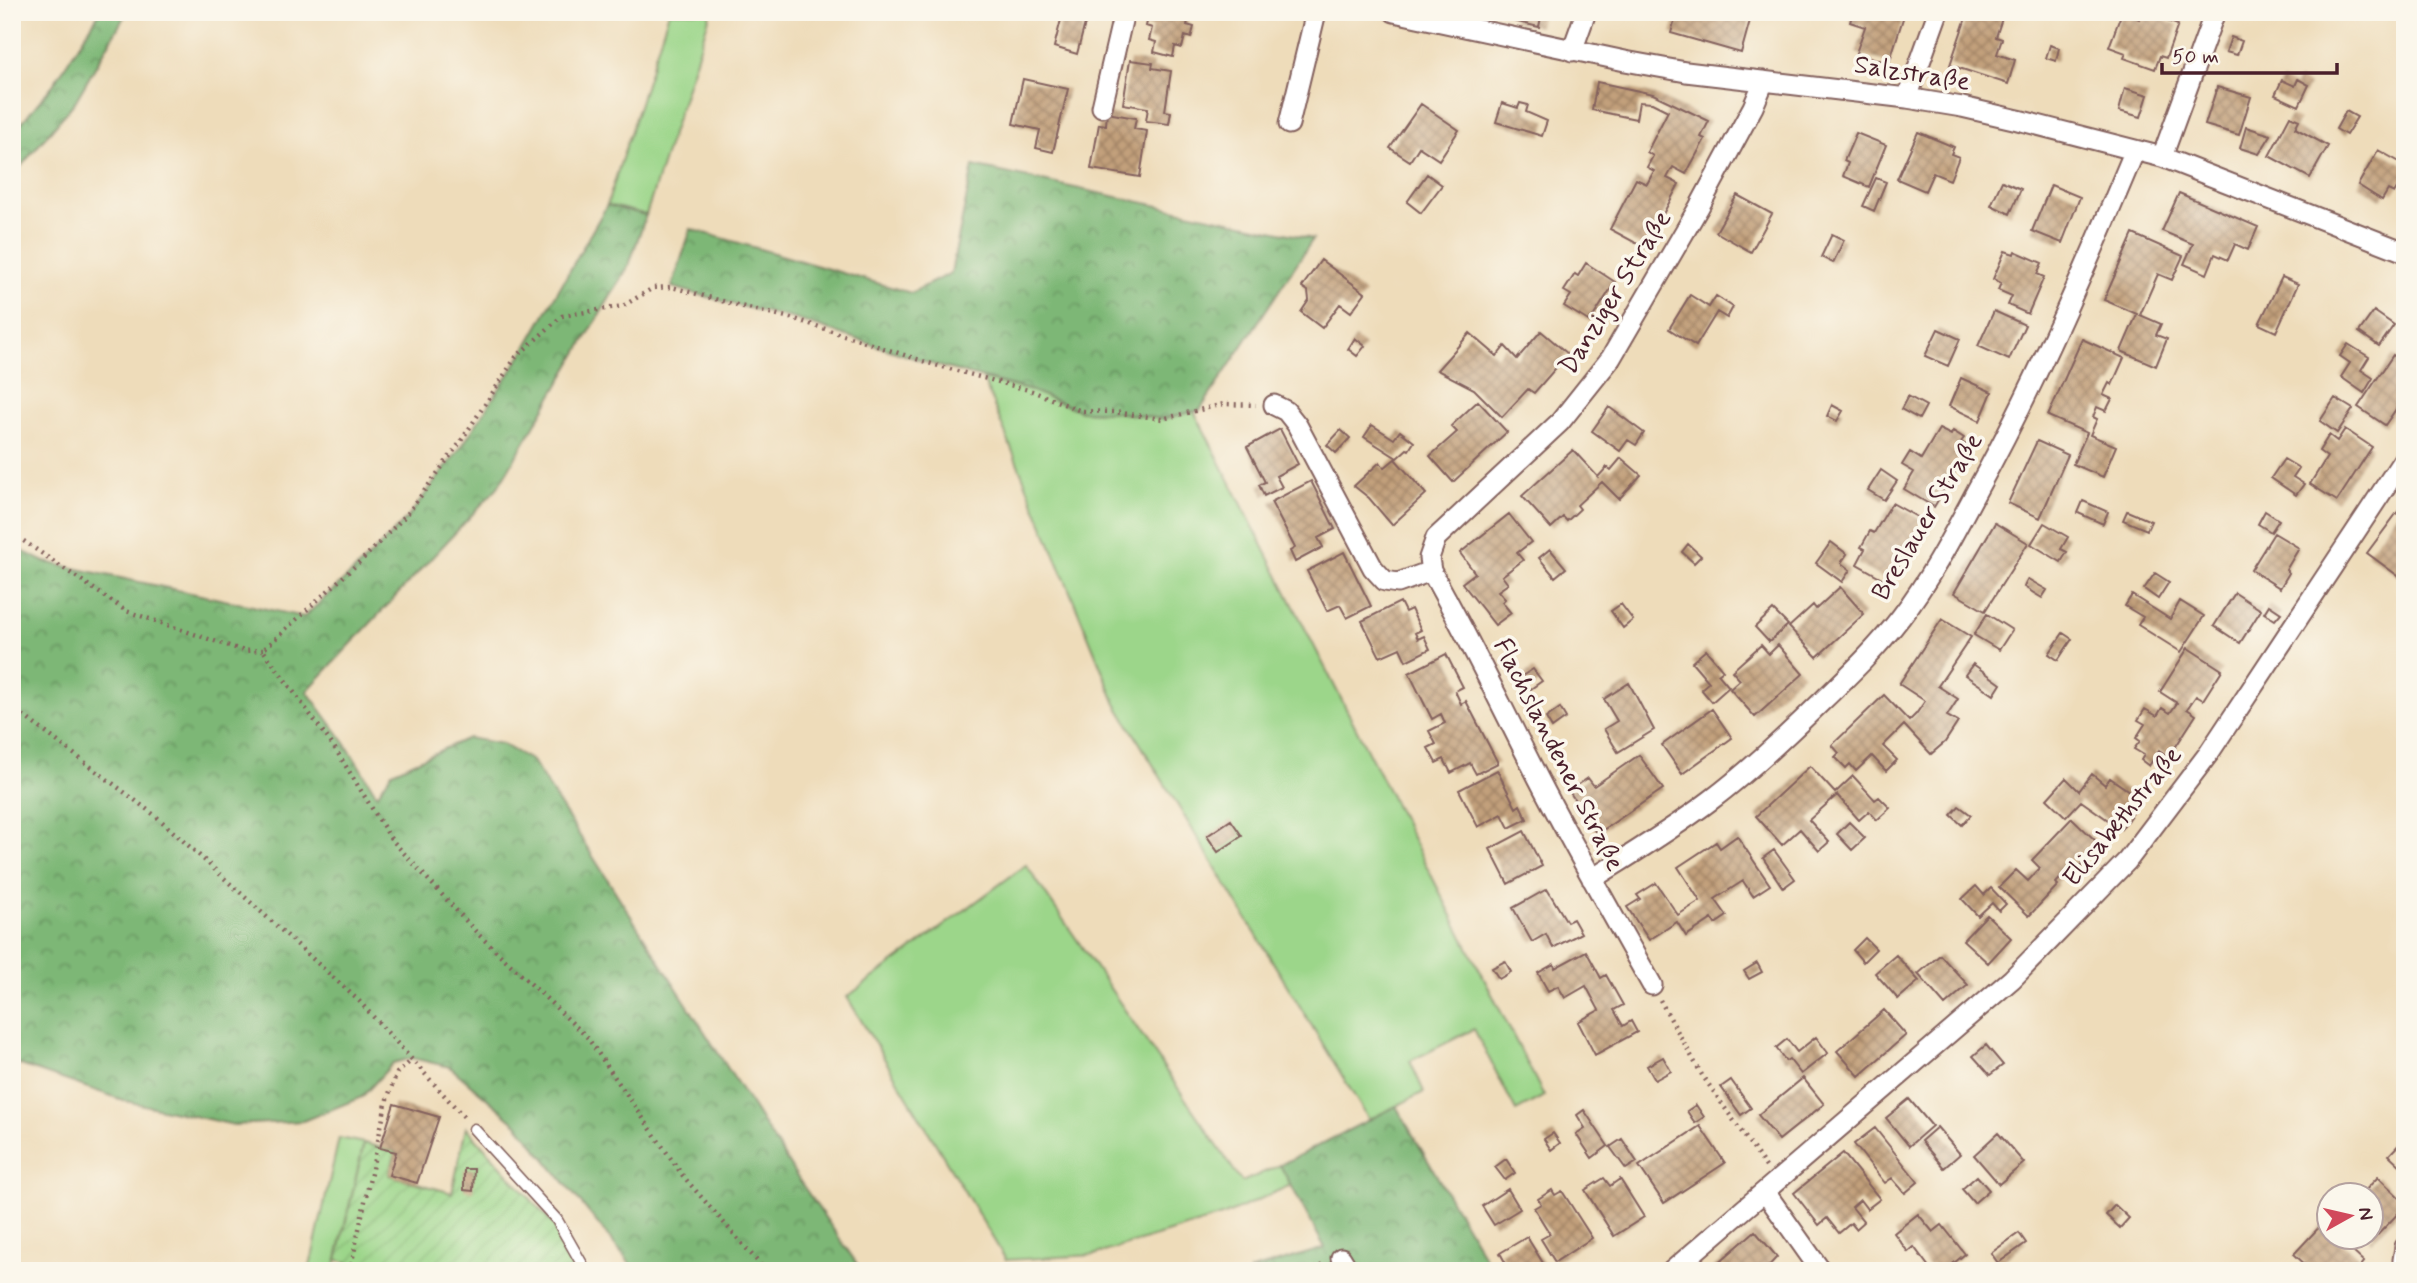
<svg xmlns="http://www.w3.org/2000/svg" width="2417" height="1283" font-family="Mynerve,sans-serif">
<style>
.green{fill:#9cd68a;stroke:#737a5a;stroke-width:2}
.forest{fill:url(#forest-crowns);stroke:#646b50;stroke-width:2}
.garden{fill:url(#garden-furrows);stroke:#737a5a;stroke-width:2}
.building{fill:url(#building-cross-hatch)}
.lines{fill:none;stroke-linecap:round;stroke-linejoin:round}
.service-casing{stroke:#83615d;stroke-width:13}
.minor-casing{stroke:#83615d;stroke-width:23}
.path{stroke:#83615d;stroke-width:4.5;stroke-dasharray:2 5;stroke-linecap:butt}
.service{stroke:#fff;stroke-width:10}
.minor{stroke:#fff;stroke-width:19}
.labels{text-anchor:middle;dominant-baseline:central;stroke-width:7;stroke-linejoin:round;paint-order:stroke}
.street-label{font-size:26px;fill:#4a1f2b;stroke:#fbf7ec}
</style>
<defs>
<pattern id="forest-crowns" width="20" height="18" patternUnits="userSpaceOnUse" patternTransform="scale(1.75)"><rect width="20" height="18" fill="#7db776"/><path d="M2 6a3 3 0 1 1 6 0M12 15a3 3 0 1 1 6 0" fill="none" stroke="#689461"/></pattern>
<pattern id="garden-furrows" width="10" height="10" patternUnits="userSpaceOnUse" patternTransform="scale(1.75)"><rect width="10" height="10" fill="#9cd68a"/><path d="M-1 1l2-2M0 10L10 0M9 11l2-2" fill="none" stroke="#88b777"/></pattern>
<pattern id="building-cross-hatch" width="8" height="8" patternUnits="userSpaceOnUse" patternTransform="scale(1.75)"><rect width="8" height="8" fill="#c2a07b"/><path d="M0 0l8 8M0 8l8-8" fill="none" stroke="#a08265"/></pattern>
</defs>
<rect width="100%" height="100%" fill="#fbf7ec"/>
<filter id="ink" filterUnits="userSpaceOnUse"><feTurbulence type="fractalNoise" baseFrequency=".0143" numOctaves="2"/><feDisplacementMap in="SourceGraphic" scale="14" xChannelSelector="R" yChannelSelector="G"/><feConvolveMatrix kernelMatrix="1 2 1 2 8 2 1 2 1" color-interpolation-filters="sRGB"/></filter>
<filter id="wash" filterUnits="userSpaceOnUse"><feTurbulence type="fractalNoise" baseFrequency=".00686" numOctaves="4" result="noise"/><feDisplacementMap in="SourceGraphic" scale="28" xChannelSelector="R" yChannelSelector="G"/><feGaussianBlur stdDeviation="1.57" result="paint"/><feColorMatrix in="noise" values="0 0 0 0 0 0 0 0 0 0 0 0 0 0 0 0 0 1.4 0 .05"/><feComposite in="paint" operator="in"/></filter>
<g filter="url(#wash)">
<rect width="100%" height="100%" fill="#eedcba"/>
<path class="green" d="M669,12H711L646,215L607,205Z
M983,379L1032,391L1081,411L1115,412L1162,419L1194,411L1544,1096L1516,1111L1474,1029L1410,1061L1424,1092L1369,1120L1116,704Z
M1026,865L1242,1182L1280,1165L1291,1185L1225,1215L1094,1255L1006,1260L847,997Z
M339,1138L364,1143L334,1271H309Z"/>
<path class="forest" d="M100,12H127L75,102L12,177V134L53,85Z
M973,166L1313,239L1200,410L1162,419L1115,412L1081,411L1032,391L935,365L795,319L740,306L672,287L691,229L911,293L951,273Z
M607,205L646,215L629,265L498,487L307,691L345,743L377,795L392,772L468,738L502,744L532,761L799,1180L862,1271H636L518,1125L450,1067L412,1058L393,1063L362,1097L303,1121L234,1125L126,1101L12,1062V546L45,562L304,617L368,558L408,517L462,446L524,351Z
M1396,1106L1486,1260L1468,1271H1365L1362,1266L1352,1271H1249L1325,1248L1280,1165Z"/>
<path class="garden" d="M466,1127L554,1225L580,1271H346L348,1262L337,1260L364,1143L396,1152L389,1175L452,1193Z"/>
<g id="blocks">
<path class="building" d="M1063,12H1088L1077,54L1054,47Z
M1155,12L1190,13L1187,25L1194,27L1191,38L1185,36L1182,48L1175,46L1173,57L1154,52L1156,42L1149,40L1152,28L1146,26L1149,14L1155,15Z
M1515,12H1542L1539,27L1513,21Z
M1677,12L1752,13L1741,53L1671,33Z
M1853,12H1905L1889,63L1856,53L1865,27L1850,22Z
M1968,12H2004L1996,37L2002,39L1997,54L2015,60L2008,84L1950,65Z
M2122,12L2139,19L2141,12H2144L2178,25L2166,58L2160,56L2155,69L2124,58L2126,53L2109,47Z
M2231,37L2242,41L2237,55L2226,52Z
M2050,45L2059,48L2056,61L2046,58Z
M1130,60L1153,63L1152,68L1171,71L1165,111L1171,112L1169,124L1146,121L1148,108L1123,104Z
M1023,79L1068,89L1053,152L1036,148L1040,130L1013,124Z
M2298,79L2309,85L2299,106L2275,95L2282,80L2295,86Z
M1597,82L1653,94L1709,121L1701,137L1705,139L1686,174L1673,167L1667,178L1679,184L1645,248L1610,229L1636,179L1647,184L1654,171L1647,167L1653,156L1647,152L1668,111L1652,103L1639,102L1636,119L1592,110Z
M2217,87L2251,97L2239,135L2205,125Z
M2125,88L2148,95L2141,117L2119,111Z
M1502,103L1518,108L1520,103L1528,105L1526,112L1547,121L1542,136L1496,122Z
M1421,104L1459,130L1439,160L1419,147L1410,161L1390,148Z
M2346,111L2357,117L2346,135L2336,129Z
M1107,113L1136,118L1134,129L1147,131L1140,177L1091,169L1099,124L1106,125Z
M2290,116L2299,120L2295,128L2328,146L2310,178L2269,156Z
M2246,127L2271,135L2259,154L2240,148Z
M1918,132L1954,147L1951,154L1959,157L1950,180L1933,173L1925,191L1897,179Z
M1856,133L1886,145L1869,187L1843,176L1848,163L1844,161Z
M2378,150L2405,165V175L2394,193L2388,190L2382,200L2358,185Z
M1427,174L1442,185L1421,213L1407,202Z
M1876,178L1886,182L1874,211L1863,206Z
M2002,181L2021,189L2010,214L1991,205Z
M2051,185L2080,197L2062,243L2032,231Z
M2179,193L2258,227L2248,250L2235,244L2228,260L2215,254L2207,274L2184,264L2193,244L2162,231Z
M1737,195L1772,214L1751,252L1716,232Z
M1832,234L1844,240L1833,263L1821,257Z
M2133,234L2183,256L2172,280L2158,274L2140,315L2161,324L2156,335L2167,339L2156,366L2121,351L2137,314L2104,300Z
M2005,251L2014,254L2015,251L2042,263L2037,274L2044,277L2028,314L2008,305L2012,296L1998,290L2001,283L1993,279Z
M1321,260L1365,293L1351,312L1340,304L1322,328L1301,312L1309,300L1308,291L1302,287Z
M1586,263L1615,282L1590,322L1564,306L1571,295L1564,291L1575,274L1578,276Z
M2282,277L2298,284L2276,332L2259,324Z
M1690,295L1709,307L1716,296L1733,307L1727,318L1717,312L1696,346L1669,329Z
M1994,311L2025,325L2009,360L1978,346Z
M2374,311L2394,325L2379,346L2359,332Z
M1938,329L1960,339L1948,366L1925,356Z
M1541,331L1568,354L1534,393L1528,389L1502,417L1474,389L1437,370L1470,333L1497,356L1505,346L1517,359Z
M1355,338L1365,346L1357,356L1348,349Z
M2082,339L2124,358L2112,385L2109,383L2103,395L2112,399L2106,411L2097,407L2093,417L2097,419L2090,435L2116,446L2103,477L2073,464L2087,433L2048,416Z
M2348,344L2369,357L2361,370L2373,378L2364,393L2341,377L2350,363L2340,356Z
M2393,355L2400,360L2403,355L2405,357V396L2385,425L2358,407Z
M1961,378L1992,392L1980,421L1949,406Z
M1908,396L1926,406L1919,419L1901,409Z
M2335,398L2353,409L2337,433L2320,421Z
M1478,401L1507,432L1453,482L1430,456L1457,432L1451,426Z
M1832,405L1843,411L1837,421L1827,416Z
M1609,407L1644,433L1636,445L1628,440L1620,451L1592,431Z
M1372,425L1394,439L1400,431L1414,442L1409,450L1407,449L1397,458L1364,437Z
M1280,429L1298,464L1276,476L1282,487L1264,496L1259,485L1265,482L1247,447Z
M1939,429L1951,435L1953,431L1964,438L1961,442L1970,447L1934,507L1904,489L1914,472L1902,465L1910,452L1921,459Z
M2345,429L2372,447L2337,501L2310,484L2327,457L2319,451L2329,435L2337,441Z
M1341,430L1350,438L1336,453L1327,445Z
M2037,441L2068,455L2040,518L2008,503Z
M1573,450L1598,477L1607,467L1611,470L1621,458L1641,475L1619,499L1602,482L1577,505L1580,509L1567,521L1563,517L1551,528L1522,496Z
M1395,459L1426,494L1392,525L1369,498L1354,486L1380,462L1384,468Z
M2284,459L2299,468L2293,477L2304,484L2296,495L2271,478Z
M1881,470L1897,481L1884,500L1868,490Z
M1311,481L1335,529L1318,538L1323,547L1295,562L1290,551L1295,548L1271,502Z
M2083,501L2108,512L2103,524L2078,513Z
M2405,502V581L2367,553Z
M1892,503L1924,521L1889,582L1857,564L1865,549L1861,547L1870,531L1874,533Z
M2127,511L2151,521L2147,530L2123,520Z
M2265,511L2279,520L2271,532L2258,524Z
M1509,514L1531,542L1517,553L1523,560L1502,576L1508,584L1498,591L1505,599L1502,602L1511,613L1495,625L1462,583L1475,573L1460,553Z
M1995,523L2028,543L1985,611L1954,593Z
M2044,523L2068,537L2061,549L2067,552L2061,562L2031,544Z
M2274,533L2299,548L2286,570L2289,573L2280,588L2251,570Z
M1831,542L1847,554L1841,563L1850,570L1842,582L1816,563Z
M1688,544L1701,556L1694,563L1682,552Z
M1550,549L1566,568L1555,577L1539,558Z
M1344,552L1371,606L1347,618L1340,605L1327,611L1307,571Z
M2155,573L2169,582L2158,599L2144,589Z
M2028,579L2047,590L2042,598L2024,587Z
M1840,587L1864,614L1817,657L1789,627L1813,605L1816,609Z
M2235,593L2261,610L2240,643L2214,626Z
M2132,595L2170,619L2180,601L2204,616L2181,652L2138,625L2143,617L2125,606Z
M1400,602L1405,612L1411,609L1421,630L1415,633L1418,639L1424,636L1430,649L1406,661L1400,648L1380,657L1362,621Z
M1621,604L1633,620L1623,628L1611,611Z
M2269,605L2281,613L2275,620L2264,613Z
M1773,610L1788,625L1769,642L1755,627Z
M1987,614L2012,630L1999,650L1974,635Z
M1942,619L1971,637L1938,686L1958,699L1947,716L1958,722L1945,742L1931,754L1904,725L1883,746L1897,760L1886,771L1872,756L1856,771L1850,764L1846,768L1835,757L1839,753L1832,745L1884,695L1909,721L1916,714L1925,701L1899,684Z
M2063,633L2072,639L2058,660L2049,654Z
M1761,645L1769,654L1778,645L1803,674L1755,717L1730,689L1740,680L1732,671Z
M2188,648L2222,670L2203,700L2196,696L2187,709L2196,715L2169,757L2159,750L2149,766L2141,760L2144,755L2134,749L2140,741L2136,738L2145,724L2138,720L2145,709L2157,716L2162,708L2170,713L2177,703L2160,692Z
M1706,650L1723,670L1718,674L1729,687L1712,702L1701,689L1709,682L1692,662Z
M1446,654L1463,687L1455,691L1461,704L1466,701L1498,763L1476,774L1470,763L1451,773L1444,759L1436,763L1428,748L1436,744L1429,731L1445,723L1441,714L1432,719L1409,673Z
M1973,664L2001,684L1994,695L1965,675Z
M1533,669L1542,681L1525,693L1516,680Z
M1629,683L1654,730L1618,752L1604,729L1617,721L1604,699Z
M1560,708L1566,718L1552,728L1546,718Z
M1712,709L1732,738L1682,774L1662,745Z
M1639,755L1663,789L1597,834L1569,791L1588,778L1594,786Z
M1810,766L1835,793L1853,776L1875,800L1879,797L1890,808L1877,820L1869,811L1859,820L1837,795L1809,820L1829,842L1819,851L1800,829L1782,845L1756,816Z
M1497,770L1516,808L1520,805L1527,819L1509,828L1502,814L1478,827L1459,790Z
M2092,774L2105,785L2110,778L2142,800L2121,829L2081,801L2066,817L2047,799L2066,778L2079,791Z
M1959,806L1971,815L1962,825L1951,815Z
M2072,818L2100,845L2077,870L2072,865L2056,883L2058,885L2029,916L1999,887L2016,870L2028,881L2040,868L2032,860Z
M1231,820L1242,836L1218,852L1207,836Z
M1849,822L1865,838L1852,850L1837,834Z
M1524,831L1542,866L1508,884L1490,849Z
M1737,836L1770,885L1753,896L1743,881L1715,899L1727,916L1715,924L1712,919L1686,936L1677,922L1649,940L1627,907L1640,899L1637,895L1656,883L1678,915L1700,901L1678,867L1716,842L1720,848Z
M1774,850L1795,879L1783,888L1763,858Z
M1976,886L1984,895L1991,888L2006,904L1999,911L1992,903L1978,916L1962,899Z
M1547,889L1567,922L1573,919L1581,933L1553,948L1546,934L1532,942L1513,908Z
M1987,915L2011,938L1988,963L1963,940Z
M1865,938L1876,949L1863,962L1853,950Z
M1586,951L1601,978L1606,975L1623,1005L1614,1010L1623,1026L1631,1021L1637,1032L1595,1055L1578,1022L1599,1010L1586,986L1565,998L1558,986L1548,991L1538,973L1554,964L1555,968Z
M1896,955L1919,981L1898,999L1875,973Z
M1940,955L1968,985L1945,1005L1918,974Z
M1505,961L1511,972L1499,979L1492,968Z
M1757,963L1762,972L1749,979L1744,971Z
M1884,1010L1906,1035L1859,1076L1837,1051Z
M1816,1037L1828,1053L1801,1074L1789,1059L1786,1061L1776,1048L1787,1039L1797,1052Z
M1986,1045L2003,1065L1990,1075L1973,1056Z
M1663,1057L1671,1071L1655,1080L1647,1066Z
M1803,1078L1824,1104L1779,1140L1758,1115Z
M1731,1080L1751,1108L1741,1115L1721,1087Z
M1909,1099L1932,1126L1909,1146L1886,1118Z
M394,1104L439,1117L417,1183L389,1175L396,1152L380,1148Z
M1696,1105L1704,1117L1695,1123L1687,1111Z
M1584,1110L1608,1146L1592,1158L1576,1134L1585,1128L1577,1115Z
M1700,1126L1725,1163L1664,1203L1639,1166Z
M1937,1127L1960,1154L1944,1168L1921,1141Z
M1875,1128L1918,1182L1905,1193L1892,1178L1885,1183L1854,1144Z
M1553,1133L1560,1143L1551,1150L1544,1139Z
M1998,1133L2024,1163L1999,1184L1974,1155Z
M2405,1138V1170L2389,1155Z
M1622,1139L1637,1162L1626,1169L1610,1147Z
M1843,1153L1880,1199L1867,1209L1860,1200L1852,1207L1864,1222L1856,1229L1851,1223L1839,1233L1827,1218L1819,1225L1794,1193Z
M1506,1159L1515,1173L1505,1180L1495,1167Z
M464,1169H474L473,1191L464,1190Z
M1977,1176L1989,1190L1974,1203L1962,1189Z
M2378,1177L2405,1203V1206L2371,1242L2368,1238H2372V1196L2361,1195Z
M1604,1178L1610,1186L1620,1179L1644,1217L1614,1236L1585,1190Z
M1508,1189L1520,1209L1494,1225L1482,1206Z
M1552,1190L1555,1195L1562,1191L1592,1238L1555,1262L1541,1239L1550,1234L1534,1208L1541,1204L1538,1199Z
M2115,1205L2129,1218L2120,1228L2106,1215Z
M1918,1214L1933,1232L1942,1225L1965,1254L1944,1271H1932L1914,1247L1908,1252L1894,1233Z
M2323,1223L2329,1230L2330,1238H2338L2364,1262L2357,1271H2312L2294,1254Z
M1755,1231L1777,1257L1764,1271H1709Z
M2019,1233L2026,1243L1998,1263L1991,1253Z
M1527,1237L1546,1268L1541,1271H1510L1500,1253Z"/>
</g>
</g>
<g filter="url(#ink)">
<use href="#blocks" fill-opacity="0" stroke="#83615d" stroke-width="2"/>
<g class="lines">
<defs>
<path id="service" d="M474,1129L557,1220L586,1271"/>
<path id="minor" d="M1394,12L1625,61L1686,72L1907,98L1962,107L2018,120L2162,157L2405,252
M1572,51L1586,12
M1907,98L1938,12
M1102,107L1124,12
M1289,124L1316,12
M2162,157L2215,12
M1274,405L1286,411L1297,425L1373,568L1385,581L1398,583L1431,571
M1592,879C1632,854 1673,829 1711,800C1747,773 1781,741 1814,709C1844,680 1875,651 1901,617C1931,578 1954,533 1977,490C2037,381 2087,265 2135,150
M1652,985C1612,914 1571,843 1534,770C1500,703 1468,636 1431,571L1429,558L1436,538L1560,422L1611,358L1699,207L1753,107L1764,81
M1765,1192L1821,1271
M2405,1247L2403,1260L2405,1264
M1341,1258L1349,1271
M1672,1271L2012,979L2127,861L2209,753L2405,457"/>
</defs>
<use href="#service" class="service-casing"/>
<use href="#minor" class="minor-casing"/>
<path class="path" d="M12,533L126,611L244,651L263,650
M12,707L157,817L359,1001L464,1117
M1660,1000L1702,1075L1766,1167
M350,1271L387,1099L397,1073L412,1060
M766,1271L683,1176L587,1037L478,934L391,839L334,747L263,650L366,556L408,513L459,444L516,357L562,316L623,306L653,288L672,287L740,306L795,319L935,365L1032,391L1081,411L1115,412L1162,419L1224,404L1256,405
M1307,1271L1323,1265"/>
<use href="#service" class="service"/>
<use href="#minor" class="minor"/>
</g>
</g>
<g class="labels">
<g class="street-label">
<text transform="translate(1912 74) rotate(9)">Salzstraße</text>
<text transform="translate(1616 293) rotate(-58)">Danziger Straße</text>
<text transform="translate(1928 517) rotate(-59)">Breslauer Straße</text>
<text transform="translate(1558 755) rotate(63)">Flachslandener Straße</text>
<text transform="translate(2123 817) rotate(-51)">Elisabethstraße</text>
</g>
</g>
<rect width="2417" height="1283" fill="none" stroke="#fbf7ec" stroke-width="42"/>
<g transform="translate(2350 1216) rotate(82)"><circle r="33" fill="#fbf7ec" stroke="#b4a19f" stroke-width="2"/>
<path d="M0-5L12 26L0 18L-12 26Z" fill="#d1495b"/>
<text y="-10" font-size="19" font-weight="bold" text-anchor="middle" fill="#4a1f2b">N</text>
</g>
<path d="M2162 63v10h175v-10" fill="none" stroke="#4a1f2b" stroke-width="3.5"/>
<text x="2172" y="63" font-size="21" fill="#4a1f2b" stroke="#fbf7ec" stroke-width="5" paint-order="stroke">50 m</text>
</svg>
